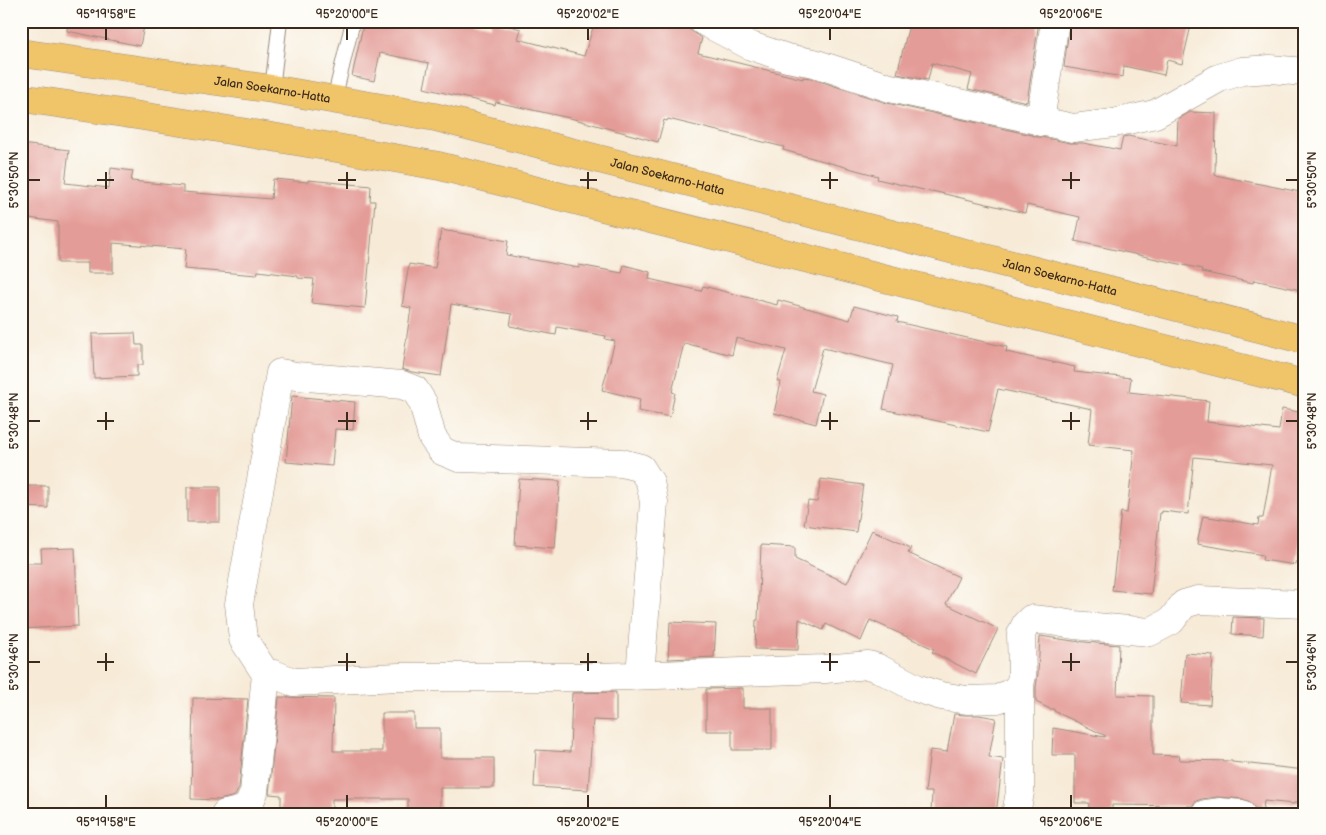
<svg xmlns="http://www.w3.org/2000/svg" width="1326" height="835" font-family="'Balsamiq Sans',sans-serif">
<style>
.building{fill:#e49c98}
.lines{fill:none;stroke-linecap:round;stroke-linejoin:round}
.lane-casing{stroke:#998a7b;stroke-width:16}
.street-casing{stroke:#998a7b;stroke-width:29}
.highway-casing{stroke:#998a7b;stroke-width:29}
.lane{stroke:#fff;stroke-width:14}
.street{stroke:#fff;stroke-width:28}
.highway{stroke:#f0c469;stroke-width:28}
.ticks{fill:none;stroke:#3b2a1e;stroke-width:2}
.labels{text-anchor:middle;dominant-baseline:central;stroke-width:5;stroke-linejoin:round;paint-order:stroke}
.street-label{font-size:12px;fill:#3b2a1e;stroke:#fdfcf7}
.neatline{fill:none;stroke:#3b2a1e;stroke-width:2}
.ticks-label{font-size:12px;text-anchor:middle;fill:#3b2a1e}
</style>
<rect width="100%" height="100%" fill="#fdfcf7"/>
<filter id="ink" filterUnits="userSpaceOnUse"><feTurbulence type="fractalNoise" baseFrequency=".02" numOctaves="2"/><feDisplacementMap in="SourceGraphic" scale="10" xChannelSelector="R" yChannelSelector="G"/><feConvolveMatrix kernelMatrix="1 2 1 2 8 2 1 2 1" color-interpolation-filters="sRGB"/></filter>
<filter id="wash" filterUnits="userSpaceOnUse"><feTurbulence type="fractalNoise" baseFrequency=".0096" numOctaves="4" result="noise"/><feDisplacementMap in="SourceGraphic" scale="20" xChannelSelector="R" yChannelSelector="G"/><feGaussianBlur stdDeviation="1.12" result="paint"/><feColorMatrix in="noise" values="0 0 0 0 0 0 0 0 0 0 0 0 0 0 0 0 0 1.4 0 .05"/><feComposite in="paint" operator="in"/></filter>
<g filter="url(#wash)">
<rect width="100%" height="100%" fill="#f7ebd8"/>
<g id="blocks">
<path class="building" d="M68,21H145L140,46L67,31Z
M364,21H470L490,26L491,21L521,29L518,39L584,56L595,21H687L690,30L702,38L698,53L803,79V77L810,78L887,103L1032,135L1037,137H1041L1070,143H1083L1120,150L1123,137L1128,136L1177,146L1178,119L1190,112L1216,113L1215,175L1305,193V291L1254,280L1253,283L1202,272V269L1075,241L1080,217L1027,205L1025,213L932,191V192L877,179L878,176L783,150L784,147L668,119L667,121L664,120L658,142L574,119L496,102L495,105L424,88L429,63L380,53L374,81L352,76Z
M910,21H1039L1027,102L968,89L972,74L932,63L928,80L897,74Z
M1070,21H1192L1182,64L1167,60L1164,75L1124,66L1123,77L1064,67Z
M21,144L69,150L65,183L109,188L111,168L133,171L131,181L183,186V192L271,199L273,179L308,182V180L371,186L370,201H375L365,308L311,303L314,279L298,278V276L258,271L257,275L184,269L186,249L113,243V273H88V263H58V222L21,217Z
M441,230L508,241L506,255L579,268V265L622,273L624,265L650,272L649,279L701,291L703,286L777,305L778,300L850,320L854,306L898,317L897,322L1007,347L1006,352L1075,367L1074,372L1131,378L1129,392L1209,401L1207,422L1279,430L1282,409L1305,413V514L1296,565L1262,560L1263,555L1197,544L1203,516L1258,525L1259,518H1263L1272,465L1194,457L1188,514L1162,511V513H1160L1151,594L1112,590L1121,512L1127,513L1134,450L1088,445L1092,409L998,389L988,432L883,409L893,365L823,348L811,391L823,394L816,424L774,413L781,382L777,381L786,350L736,338L732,355L684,343L672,392L675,393L670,417L638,411L640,399L602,390L615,341L605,339L606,336L557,327L556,335L510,326L512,314L451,304L441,376L412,372L402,369L411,308L402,306L409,264L435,268Z
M135,333L136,345H143V365H137V376L94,378L92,334Z
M292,396L355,402L353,430L335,429L332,466L286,462Z
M519,479L560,481L555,548L515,545Z
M821,479L863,485L856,532L804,525L808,501L817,502Z
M21,486H48V508L21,507Z
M187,487H220V522H187Z
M872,530L911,548L908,553L959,577L946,604L998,629L976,674L932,652L934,649L870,620L861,641L826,624L823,630L799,619L798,650L755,649L756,620H758L761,545L795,547V559L847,583Z
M75,548L78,626L21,629V563H42L41,549Z
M1233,617L1264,618L1263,636L1232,634Z
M670,622L716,624L714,657L668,659Z
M1040,636L1073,641L1119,645L1117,695L1153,696V755L1180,756L1179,760L1232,761V762L1305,770V803H1294V804L1264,801L1263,810H1256L1250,802L1243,799L1217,797L1202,799L1196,801L1192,806L1112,805V814H1088L1089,803H1075V755H1052L1053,728L1105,737L1106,736L1054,711V709H1050L1036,702V687L1038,674Z
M1185,653L1213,655L1210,705L1181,703Z
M743,688V708H772V750H732V731H706V689Z
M616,692V721L593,720L588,790L534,787L536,750L570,752L572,693Z
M279,697L334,698L333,751H382V713H414V728H440V758H494V788H440V814H408V799H332V814H281V795L269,794Z
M193,698L248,699L239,788L235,796L219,800L191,799Z
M954,714L965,715H979L996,718L989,757L1003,759L996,814H931L932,792H925L930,750L947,752Z"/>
</g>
</g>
<g filter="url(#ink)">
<use href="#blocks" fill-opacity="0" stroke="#998a7b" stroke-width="1"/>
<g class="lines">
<defs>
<path id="lane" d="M272,89L280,21
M334,100L353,21"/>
<path id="street" d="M703,21L751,46L787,58L814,63L890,88L1073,128L1114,123L1155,114L1219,78L1242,71L1270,69L1305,72
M1040,122L1055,21
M266,674L243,639L239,604L280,373L296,376L402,385L415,390L423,403L432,437L442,451L459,458L622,463L641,468L650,482L654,502L640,675
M225,814C245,810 247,811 254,792L266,674H274L293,682L399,677H600L825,669L868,665L878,668L916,688L941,696L967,700L998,699L1014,691L1020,685L1022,675L1021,634L1026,624L1031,619L1051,621L1074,625L1150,632L1171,621L1184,604L1198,600L1305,604
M1016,814L1020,792V685
M1205,814L1219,812L1241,814"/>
<g id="highway">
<path id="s1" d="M21,53L272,89L435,117L1305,340"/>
<path d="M21,98C161,118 300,141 439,166L1305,384"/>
</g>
</defs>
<use href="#lane" class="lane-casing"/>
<use href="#street" class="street-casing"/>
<use href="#highway" class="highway-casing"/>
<use href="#lane" class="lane"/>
<use href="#street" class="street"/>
<use href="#highway" class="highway"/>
</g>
</g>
<path class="ticks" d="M106,28V40M347,28V40M588,28V40M830,28V40M1071,28V40M106,172V189M347,172V189M588,172V189M830,172V189M1071,172V189M28,180H40M97,180H114M338,180H356M580,180H597M821,180H838M1062,180H1080M1286,180H1298M106,412V430M347,412V430M588,412V430M830,412V430M1071,412V430M28,421H40M97,421H114M338,421H356M580,421H597M821,421H838M1062,421H1080M1286,421H1298M106,653V671M347,653V671M588,653V671M830,653V671M1071,653V671M28,662H40M97,662H114M338,662H356M580,662H597M821,662H838M1062,662H1080M1286,662H1298M106,795V808M347,795V808M588,795V808M830,795V808M1071,795V808"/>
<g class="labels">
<g class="street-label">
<text stroke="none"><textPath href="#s1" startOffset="254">Jalan Soekarno-Hatta</textPath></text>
<text stroke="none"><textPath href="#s1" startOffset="659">Jalan Soekarno-Hatta</textPath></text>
<text stroke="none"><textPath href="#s1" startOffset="1064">Jalan Soekarno-Hatta</textPath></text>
</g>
</g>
<rect width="1326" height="835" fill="none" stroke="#fdfcf7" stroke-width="55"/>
<rect x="28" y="28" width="1270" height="780" class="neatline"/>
<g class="ticks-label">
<text x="106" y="18">95°19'58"E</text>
<text x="347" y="18">95°20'00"E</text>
<text x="588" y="18">95°20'02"E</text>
<text x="830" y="18">95°20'04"E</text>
<text x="1071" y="18">95°20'06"E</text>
<text transform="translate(14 180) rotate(-90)" y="4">5°30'50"N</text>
<text transform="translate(1312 180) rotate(-90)" y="4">5°30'50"N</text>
<text transform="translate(14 421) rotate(-90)" y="4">5°30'48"N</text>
<text transform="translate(1312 421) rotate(-90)" y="4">5°30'48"N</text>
<text transform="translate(14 662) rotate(-90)" y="4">5°30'46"N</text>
<text transform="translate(1312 662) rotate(-90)" y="4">5°30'46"N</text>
<text x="106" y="826">95°19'58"E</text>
<text x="347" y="826">95°20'00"E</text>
<text x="588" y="826">95°20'02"E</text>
<text x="830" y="826">95°20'04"E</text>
<text x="1071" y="826">95°20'06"E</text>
</g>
</svg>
